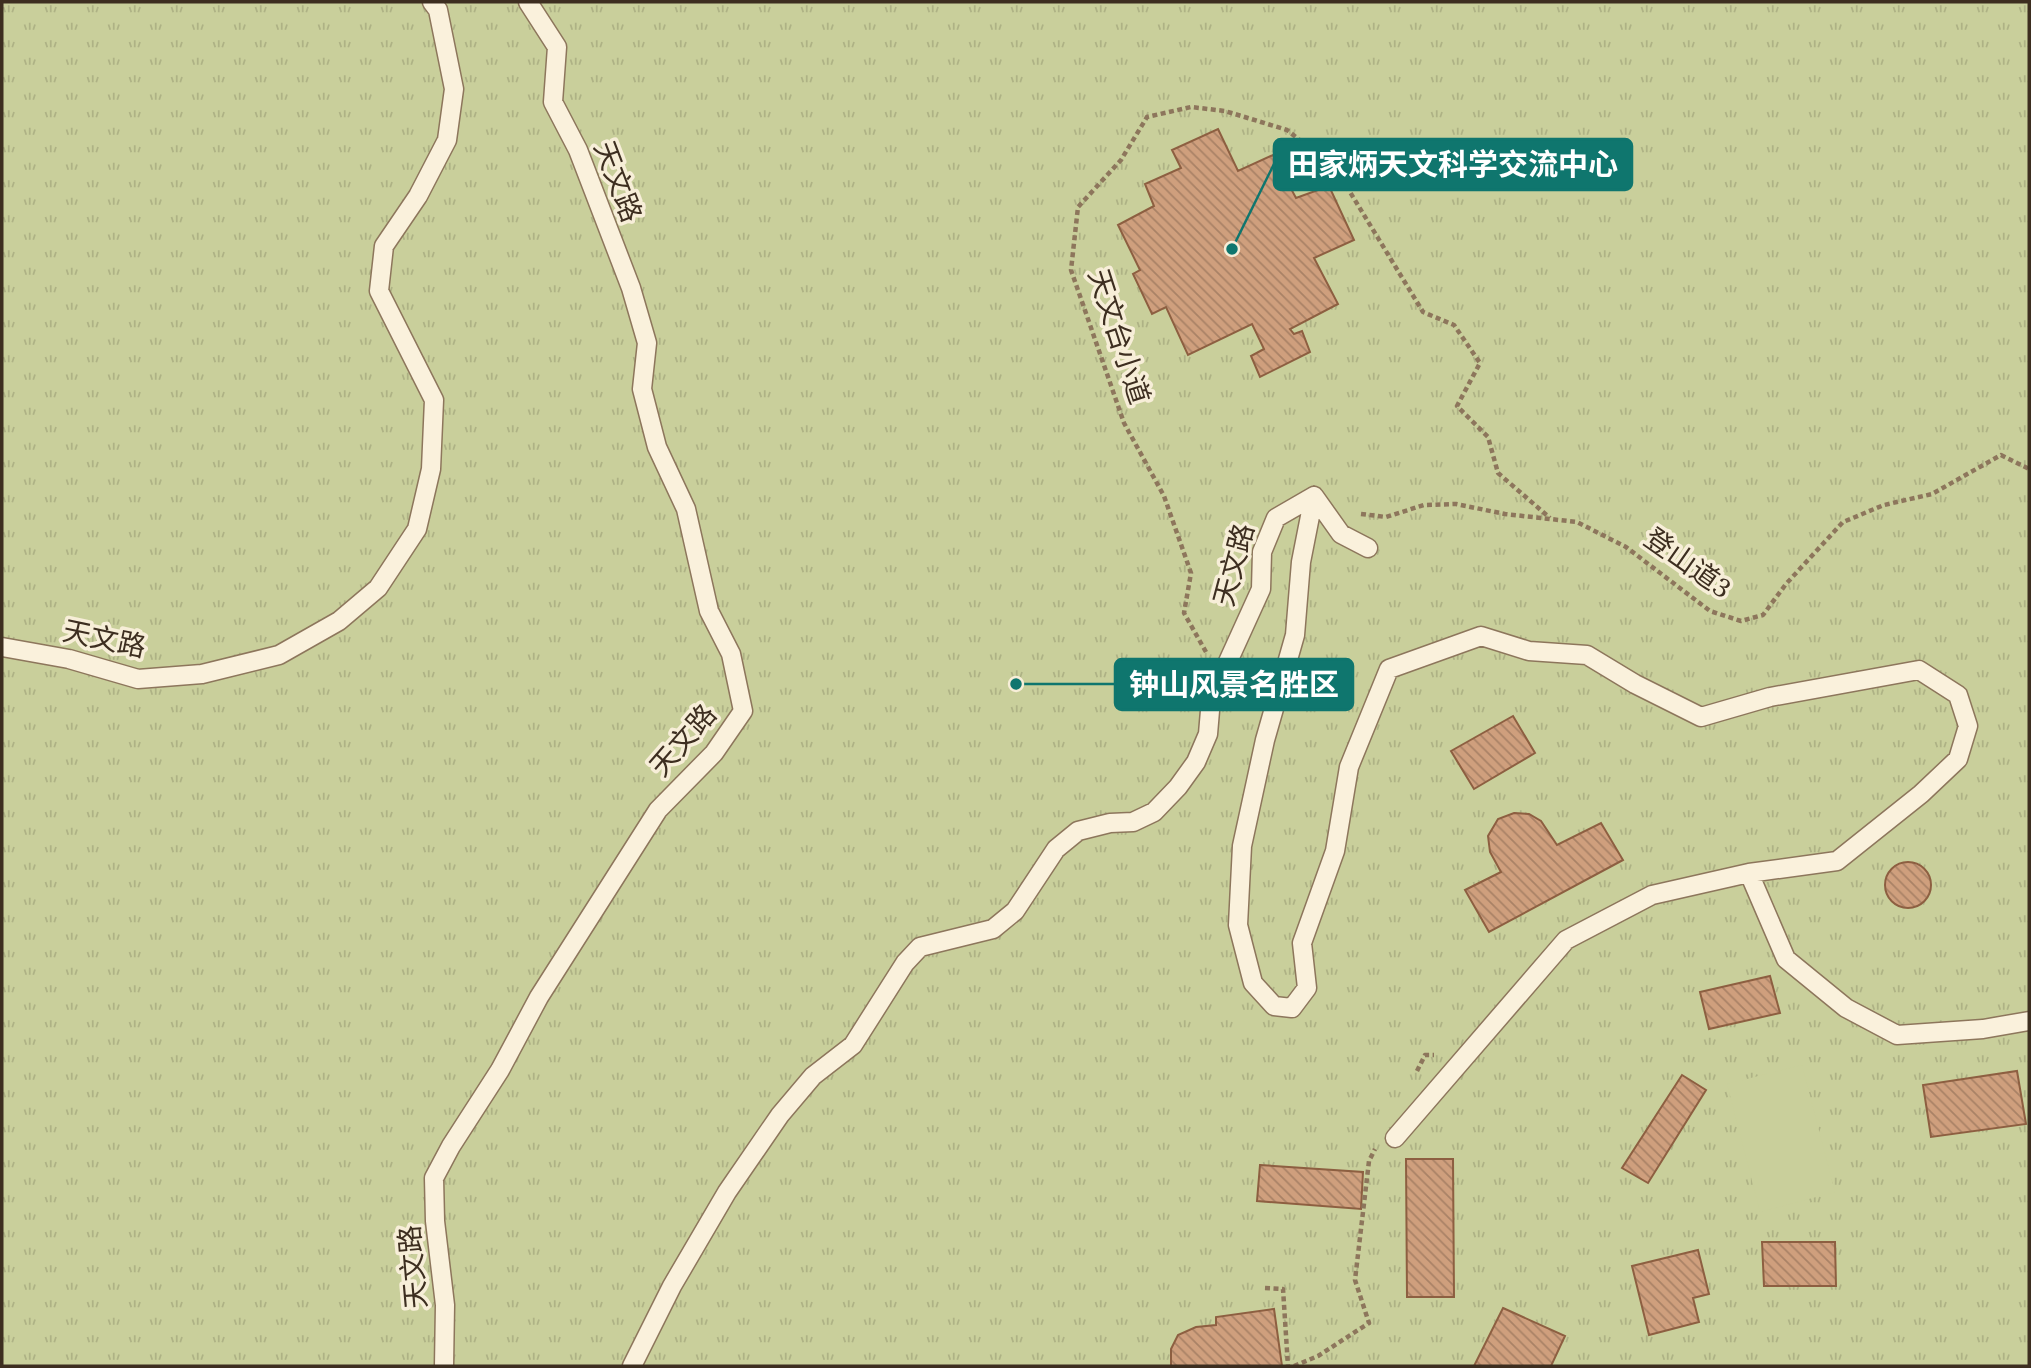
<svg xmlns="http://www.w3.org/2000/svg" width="2031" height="1368" font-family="Spectral,'Noto Sans SC',serif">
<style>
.park{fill:url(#park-tufts)}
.pitch{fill:#c9cf9b}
.building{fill:url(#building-back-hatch);stroke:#8d5f41;stroke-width:2}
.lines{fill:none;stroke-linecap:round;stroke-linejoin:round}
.service-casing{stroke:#8d765c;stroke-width:21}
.path{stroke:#8d765c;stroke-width:4.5;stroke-dasharray:5 3.5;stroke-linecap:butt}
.service{stroke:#faf1dc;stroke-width:18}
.labels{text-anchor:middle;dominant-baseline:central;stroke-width:7;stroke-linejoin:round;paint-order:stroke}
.street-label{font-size:28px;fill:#3d2e20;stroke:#f7eed8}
.leader{fill:none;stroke:#0f766e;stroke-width:2.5}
.callout-dot{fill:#0f766e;stroke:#f7eed8;stroke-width:2.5}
.callout{fill:#0f766e;stroke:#0f766e;stroke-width:2.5}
.callout-label{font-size:30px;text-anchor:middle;font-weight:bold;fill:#fff}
</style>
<defs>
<pattern id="park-tufts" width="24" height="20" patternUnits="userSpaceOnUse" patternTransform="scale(1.75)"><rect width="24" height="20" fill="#c9cf9b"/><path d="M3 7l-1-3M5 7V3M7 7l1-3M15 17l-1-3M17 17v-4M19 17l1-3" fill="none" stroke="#aeb285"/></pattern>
<pattern id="building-back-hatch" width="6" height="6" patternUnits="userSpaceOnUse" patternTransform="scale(1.75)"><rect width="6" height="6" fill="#cf9f7d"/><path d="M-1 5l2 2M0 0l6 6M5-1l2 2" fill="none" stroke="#a98266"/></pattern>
</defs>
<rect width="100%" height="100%" fill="#f0e4c8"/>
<path class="park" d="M2,2H2029V1366H2Z"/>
<path class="pitch" d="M1802,1065L1835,1192L1760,1212L1727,1084Z"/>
<path class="building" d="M1218,129L1238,171L1273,155L1296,198L1329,186L1354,240L1314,258L1338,304L1290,329L1294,334L1302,331L1310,352L1260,377L1251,356L1264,349L1252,324L1188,355L1166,307L1152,314L1133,274L1140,270L1118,225L1154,206L1145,184L1181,168L1172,150Z
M1513,716L1535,753L1474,789L1451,751Z
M1514,813L1529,814L1541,821L1557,845L1601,823L1623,860L1489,932L1465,890L1501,872L1490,852L1488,836L1498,819Z
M1885 885a23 23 0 1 1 46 0a23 23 0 1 1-46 0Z
M1770,976L1780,1013L1709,1029L1700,992Z
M2017,1071L2026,1124L1931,1137L1923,1085Z
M1682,1075L1706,1090L1648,1183L1622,1168Z
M1406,1159H1453L1454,1297H1407Z
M1260,1165L1363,1172L1361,1209L1257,1201Z
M1762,1242H1835L1836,1286H1764Z
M1698,1250L1709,1294L1693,1298L1699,1322L1649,1335L1632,1266Z
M1503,1308L1565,1336L1551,1366H1474Z
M1274,1309L1282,1366H1171V1349L1178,1335L1196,1327L1216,1325V1317Z"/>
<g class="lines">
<defs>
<path id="service" d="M1314,496L1301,562L1295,635L1265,740L1242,846L1238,925L1253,983L1274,1006L1292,1008L1307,988L1302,943L1335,851L1349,767L1389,669L1481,636L1529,651L1587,655L1635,684L1701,717L1770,697L1919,670L1958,695L1968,726L1958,759L1921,794L1837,861L1749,873L1652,895L1566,940L1395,1138
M1314,496L1341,534L1368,548
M2,647L69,659L138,679L202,674L279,655L339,621L378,588L417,529L431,469L434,400L379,291L384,246L418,196L447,140L454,89L438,10L432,2
M1749,873L1786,959L1846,1008L1897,1035L1983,1029L2029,1021
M444,1366L445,1305L435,1221L434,1178L451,1146L500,1070L539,997L658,810L714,753L743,711L731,654L709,611L686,509L657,447L642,389L647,343L631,288L578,150L553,102L557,47L528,2
M632,1366L672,1286L727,1192L780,1115L813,1076L853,1045L905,963L920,947L993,929L1015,911L1056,849L1078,831L1110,823L1133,822L1154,812L1178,787L1196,762L1208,734L1211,699L1261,589L1262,552L1276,518L1314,496"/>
</defs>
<use href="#service" class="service-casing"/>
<path class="path" d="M1361,514L1386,517L1424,505L1456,504L1505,514L1577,522L1626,547L1710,611L1741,621L1763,615L1786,584L1843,522L1884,505L1932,494L2001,455L2029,469
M1206,652L1184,613L1191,573L1164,496L1124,423L1071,270L1078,207L1121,160L1147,117L1191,107L1225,111L1287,130L1336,169L1423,312L1454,325L1480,363L1457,406L1488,437L1498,473L1550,518
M1417,1071L1425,1055H1434
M1265,1288L1283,1289L1288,1366
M1294,1366L1318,1356L1369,1323L1355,1280L1369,1161L1375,1149"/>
<use href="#service" class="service"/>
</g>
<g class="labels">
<g class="street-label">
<text transform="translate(617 182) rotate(69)">天文路</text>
<text transform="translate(1118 337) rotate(72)">天文台小道</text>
<text transform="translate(1687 564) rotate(35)">登山道3</text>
<text transform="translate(1235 565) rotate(-75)">天文路</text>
<text transform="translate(104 640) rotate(12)">天文路</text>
<text transform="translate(684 741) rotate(-49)">天文路</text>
<text transform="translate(414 1267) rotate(-95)">天文路</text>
</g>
</g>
<path class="leader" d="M1232 249L1274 164M1016 684L1115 684"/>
<g class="callout-dot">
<circle cx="1232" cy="249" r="7"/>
<circle cx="1016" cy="684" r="7"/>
</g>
<g class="callout">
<rect x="1274" y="139" width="358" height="51" rx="7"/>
<rect x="1115" y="659" width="238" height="51" rx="7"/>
</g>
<g class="callout-label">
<text x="1453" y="175">田家炳天文科学交流中心</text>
<text x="1234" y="695">钟山风景名胜区</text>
</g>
<rect width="2031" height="1368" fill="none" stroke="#3d2e20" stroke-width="7"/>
</svg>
